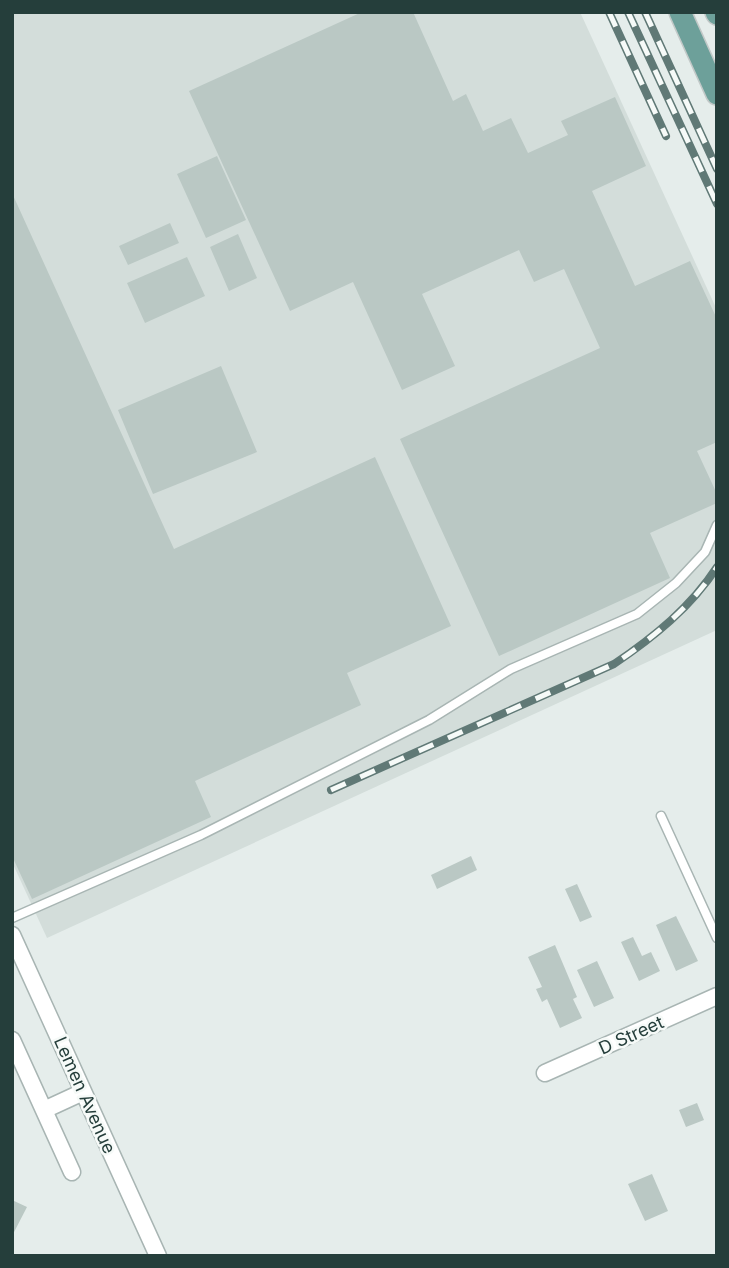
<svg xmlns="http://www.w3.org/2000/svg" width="729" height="1268" font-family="Inter,sans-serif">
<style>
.built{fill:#d3ddda}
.building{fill:#bac8c4}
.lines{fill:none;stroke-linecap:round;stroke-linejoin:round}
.lane-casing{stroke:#a8b5b3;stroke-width:11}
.street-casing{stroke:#a8b5b3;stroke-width:19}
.primary-casing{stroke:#c2c9c8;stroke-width:24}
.lane{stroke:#fff;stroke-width:8}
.street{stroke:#fff;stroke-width:16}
.primary{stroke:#6da09a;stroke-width:21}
.rail-casing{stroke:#607976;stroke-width:8}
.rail{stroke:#f6faf8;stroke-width:5;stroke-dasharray:16;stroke-linecap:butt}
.labels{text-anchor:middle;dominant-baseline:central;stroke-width:5;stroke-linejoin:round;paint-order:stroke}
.street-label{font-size:18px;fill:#253e3b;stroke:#f6faf8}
</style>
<rect width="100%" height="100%" fill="#e5edeb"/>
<path class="built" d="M12,12H580L717,310V630L47,938L12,862Z"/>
<path class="building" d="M362,12H413L453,101L466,94L483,131L511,118L528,153L568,135L561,121L615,97L646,166L592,191L635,286L690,261L717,319V442L697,451L717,494V503L650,533L670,578L499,656L400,439L600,348L564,269L534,282L519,250L422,294L455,366L402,390L353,282L290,311L189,91Z
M217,156L246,220L206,238L177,174Z
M12,193L174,549L375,457L451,626L347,673L361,705L195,781L211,817L32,899L12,856Z
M170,223L179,243L128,265L119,246Z
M238,234L257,278L229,291L210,247Z
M187,257L205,296L145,323L127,283Z
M221,366L257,452L153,494L118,410Z
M471,856L477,870L437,889L431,875Z
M577,884L592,917L580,922L565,889Z
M676,916L698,961L676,971L656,925Z
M633,937L642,956L651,952L660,971L639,981L621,942Z
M555,945L577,997L573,999L582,1018L560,1028L547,999L542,1002L536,989L542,987L528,957Z
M597,961L614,998L594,1007L577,970Z
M697,1103L704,1120L686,1127L679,1110Z
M652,1174L668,1211L645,1221L628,1184Z
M12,1200L27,1207L12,1236Z"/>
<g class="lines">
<defs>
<path id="lane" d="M661,816L717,938
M12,918L201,835L429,720L511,669L637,614L676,583L705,552L717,525"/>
<path id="street" d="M12,935L158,1256
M12,1040L72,1172
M545,1073L717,996
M44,1110L83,1092"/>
<path id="primary" d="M680,12L717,94
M716,12L717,14"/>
</defs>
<use href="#lane" class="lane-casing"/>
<use href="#street" class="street-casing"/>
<use href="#primary" class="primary-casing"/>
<use href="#lane" class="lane"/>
<use href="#street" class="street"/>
<use href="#primary" class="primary"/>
<defs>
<path id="rail" d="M609,12L666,136
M628,12L717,204
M645,12L717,169
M331,790L614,664C654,637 691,607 717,567"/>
</defs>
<use href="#rail" class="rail-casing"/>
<use href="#rail" class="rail"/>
</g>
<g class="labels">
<g class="street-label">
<text transform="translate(631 1035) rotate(-24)">D Street</text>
<text transform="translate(85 1095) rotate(66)">Lemen Avenue</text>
</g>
</g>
<rect width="729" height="1268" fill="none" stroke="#253e3b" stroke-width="28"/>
</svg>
